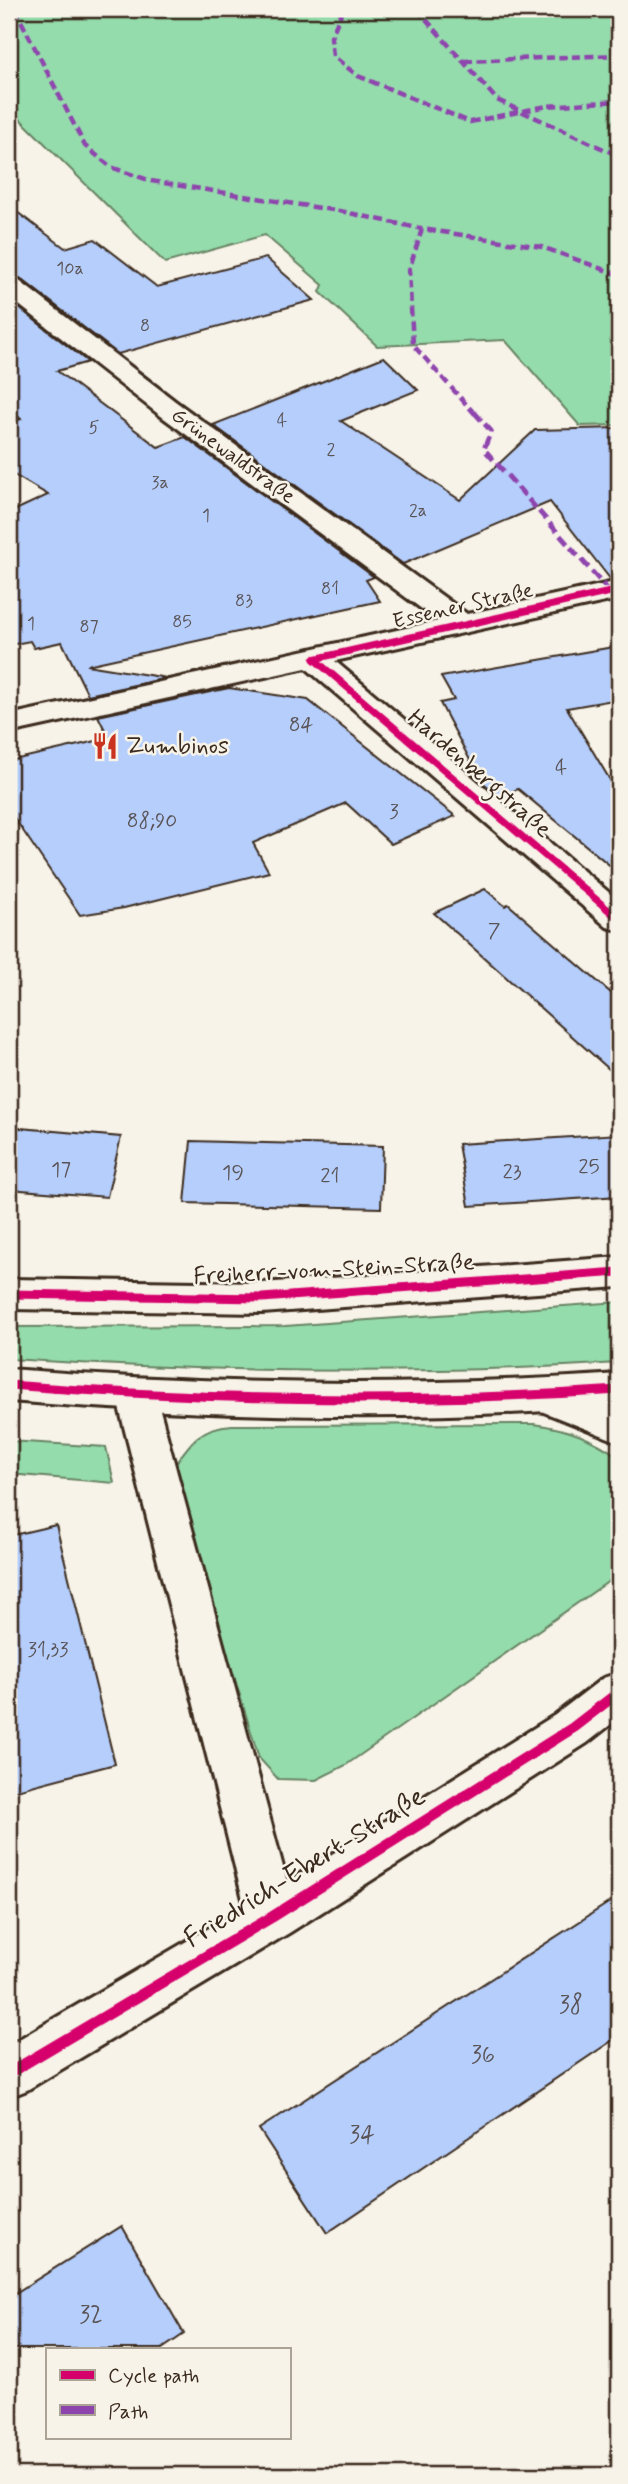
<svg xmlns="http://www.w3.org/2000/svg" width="628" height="2484" font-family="Mynerve,sans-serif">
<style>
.green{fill:#94dcab;stroke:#688364;stroke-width:2}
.building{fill:#b5cefc;stroke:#3b2a1e;stroke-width:2}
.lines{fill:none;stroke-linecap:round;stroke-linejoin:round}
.minor-casing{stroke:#3b2a1e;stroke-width:6}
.primary-casing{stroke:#3b2a1e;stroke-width:6}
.minor{fill:#f7f3e8;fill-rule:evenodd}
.primary{fill:#f7f3e8;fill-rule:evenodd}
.quiet-far1{stroke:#8e44ad;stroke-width:4.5;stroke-dasharray:9 4.5;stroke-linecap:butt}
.quiet{stroke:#8e44ad;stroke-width:5;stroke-dasharray:11 5;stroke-linecap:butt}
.cycleway-far2-casing{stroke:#f7f3e8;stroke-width:10}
.cycleway-far1-casing{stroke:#f7f3e8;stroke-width:13}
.cycleway-casing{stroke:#f7f3e8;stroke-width:16}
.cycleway-far2{stroke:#d6006c;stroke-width:7}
.cycleway-far1{stroke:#d6006c;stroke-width:9}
.cycleway{stroke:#d6006c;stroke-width:11}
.labels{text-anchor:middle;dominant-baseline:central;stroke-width:5;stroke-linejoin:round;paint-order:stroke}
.far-number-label{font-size:18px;fill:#5a5356}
.far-street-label{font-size:21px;fill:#3b2a1e;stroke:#f7f3e8}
.number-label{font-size:21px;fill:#5a5356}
.poi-label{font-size:24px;fill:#3b2a1e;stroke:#f7f3e8;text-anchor:start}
.street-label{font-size:24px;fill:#3b2a1e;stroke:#f7f3e8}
.near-number-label{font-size:24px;fill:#5a5356}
.near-street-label{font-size:28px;fill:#3b2a1e;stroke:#f7f3e8}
</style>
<rect width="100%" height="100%" fill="#f7f3e8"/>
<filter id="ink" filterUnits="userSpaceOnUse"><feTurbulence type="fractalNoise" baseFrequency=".0143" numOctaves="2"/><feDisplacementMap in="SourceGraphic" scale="14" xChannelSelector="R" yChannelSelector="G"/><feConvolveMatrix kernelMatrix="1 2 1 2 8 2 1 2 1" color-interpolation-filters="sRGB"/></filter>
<g filter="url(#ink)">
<path class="green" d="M9,9H619V425L580,426L505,340L377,346L320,292L323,285L265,235L165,263L9,108Z
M619,1302V1363C415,1376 213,1372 9,1359V1327L285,1326Z
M534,1424C568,1429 592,1438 619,1457V1574L346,1765L316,1780L278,1779L259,1758L178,1492L174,1466C191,1441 201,1427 232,1425Z
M9,1441L106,1447L114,1483L9,1474Z"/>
<path class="building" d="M9,206L65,248L95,239L157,287L266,258L314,300L118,354L20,278L9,276Z
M9,300L88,362L57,371L158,447L185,437L374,577L366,580L380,601L87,665L167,678L88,695L62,642L34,648L30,641L9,645V513L48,495L9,472V424L21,419L9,409Z
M384,357L418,390L341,421L460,500L535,430L619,428V579L611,580L550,502L403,564L213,425Z
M619,646V699L567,708L619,795V873L518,789L500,797L481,781L440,703L454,700L441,677Z
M229,688L308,700L455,816L391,844L346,803L253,843L269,872L124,908L80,915L9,810V761L109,738L98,716Z
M485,889L505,906L508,904L619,1000V1078L434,913Z
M9,1127L121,1137L107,1197L9,1189Z
M619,1134V1196L469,1206L458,1144Z
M191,1141L383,1146L381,1208L185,1203Z
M56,1525L115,1764L9,1792V1536Z
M619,1896V2036L327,2233L259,2129Z
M122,2226L184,2334L162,2349H9V2297Z"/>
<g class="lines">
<defs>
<path id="minor" d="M9,278L18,280L175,401L467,614L619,581V599L335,661L619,901V930L607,927L306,668L9,733V715L438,621L157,413L9,297Z
M136,1379L150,1384L156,1395L287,1882L555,1715L603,1678L619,1673V1718L587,1743L289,1933L27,2090L9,2097V2045L245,1907L116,1395L122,1384Z
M545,1380L619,1409V1442L531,1407L525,1396L531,1385Z"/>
<path id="primary" d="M619,1257V1287L262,1313L9,1309V1279L262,1283Z
M9,1369C213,1385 415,1388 619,1374V1406C416,1423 212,1417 9,1401Z"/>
</defs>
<use href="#minor" class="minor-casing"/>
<use href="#primary" class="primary-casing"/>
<use href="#minor" class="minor"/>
<use href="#primary" class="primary"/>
<path class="quiet-far1" d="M15,9L85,146L111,167L151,181L345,212L422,229
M170,9H241
M343,9L331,37L333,56L358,76L470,122L547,106L619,101
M417,9L497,100L619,156
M464,61L619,55
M475,414L413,345L409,270L422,229L542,247L619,275"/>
<path class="quiet" d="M474,412L491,431L484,449L609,591"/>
<defs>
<path id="cycleway-far2" d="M314,659L619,919
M314,659L619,590"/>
<path id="cycleway-far1" d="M9,1294L262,1298L619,1272
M9,1385C213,1401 415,1404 619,1390"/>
<path id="cycleway" d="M9,2073L272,1917L571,1729L619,1692"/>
</defs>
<use href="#cycleway-far2" class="cycleway-far2-casing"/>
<use href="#cycleway-far1" class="cycleway-far1-casing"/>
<use href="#cycleway" class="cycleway-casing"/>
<use href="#cycleway-far2" class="cycleway-far2"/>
<use href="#cycleway-far1" class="cycleway-far1"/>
<use href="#cycleway" class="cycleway"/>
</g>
</g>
<defs>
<symbol id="restaurant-bare" viewBox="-9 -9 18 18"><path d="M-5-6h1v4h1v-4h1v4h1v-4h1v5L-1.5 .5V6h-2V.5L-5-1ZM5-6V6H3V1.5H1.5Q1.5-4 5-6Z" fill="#c8321e" stroke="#f7f3e8" stroke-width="2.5" paint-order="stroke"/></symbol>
</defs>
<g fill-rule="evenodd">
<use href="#restaurant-bare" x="86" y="727" width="38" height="38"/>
</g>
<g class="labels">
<g class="far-number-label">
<text x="70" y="269">10a</text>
<text x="145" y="326">8</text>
<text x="282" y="421">4</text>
<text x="94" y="428">5</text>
<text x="331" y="450">2</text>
<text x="160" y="483">3a</text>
<text x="418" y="511">2a</text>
<text x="206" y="516">1</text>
<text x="330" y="589">81</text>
<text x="244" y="601">83</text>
<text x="182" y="622">85</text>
<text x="31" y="624">1</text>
<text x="89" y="627">87</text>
</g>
<g class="far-street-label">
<text transform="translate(233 456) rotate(36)">Grünewaldstraße</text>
<text transform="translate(463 606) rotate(-13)">Essener Straße</text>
</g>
<g class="number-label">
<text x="301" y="725">84</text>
<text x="561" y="768">4</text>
<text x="394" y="812">3</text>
<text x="152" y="821">88;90</text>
<text x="494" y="931">7</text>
<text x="589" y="1167">25</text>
<text x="61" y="1170">17</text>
<text x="512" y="1172">23</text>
<text x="233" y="1173">19</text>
<text x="330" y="1176">21</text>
<text x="48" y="1650">31,33</text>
</g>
<g class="poi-label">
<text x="126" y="746">Zumbinos</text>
</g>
<g class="street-label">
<text transform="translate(479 774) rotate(41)">Hardenbergstraße</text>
<text transform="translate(334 1270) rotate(-3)">Freiherr-vom-Stein-Straße</text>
</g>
<g class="near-number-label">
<text x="571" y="2005">38</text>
<text x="483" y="2055">36</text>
<text x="362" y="2135">34</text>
<text x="91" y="2315">32</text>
</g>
<g class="near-street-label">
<text transform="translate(305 1868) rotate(-32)">Friedrich-Ebert-Straße</text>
</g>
</g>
<rect width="628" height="2484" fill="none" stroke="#f7f3e8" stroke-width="35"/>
<rect x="18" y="18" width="593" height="2449" fill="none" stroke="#3b2a1e" stroke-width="2.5" filter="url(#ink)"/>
<rect x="46" y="2348" width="245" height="91" fill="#f7f3e8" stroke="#aca397" stroke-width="2"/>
<rect x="60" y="2370" width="35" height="10" fill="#d6006c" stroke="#aca397" stroke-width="2"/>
<text x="108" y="2382" font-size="21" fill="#3b2a1e">Cycle path</text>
<rect x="60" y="2405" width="35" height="10" fill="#8e44ad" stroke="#aca397" stroke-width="2"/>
<text x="108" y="2418" font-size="21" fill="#3b2a1e">Path</text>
</svg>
